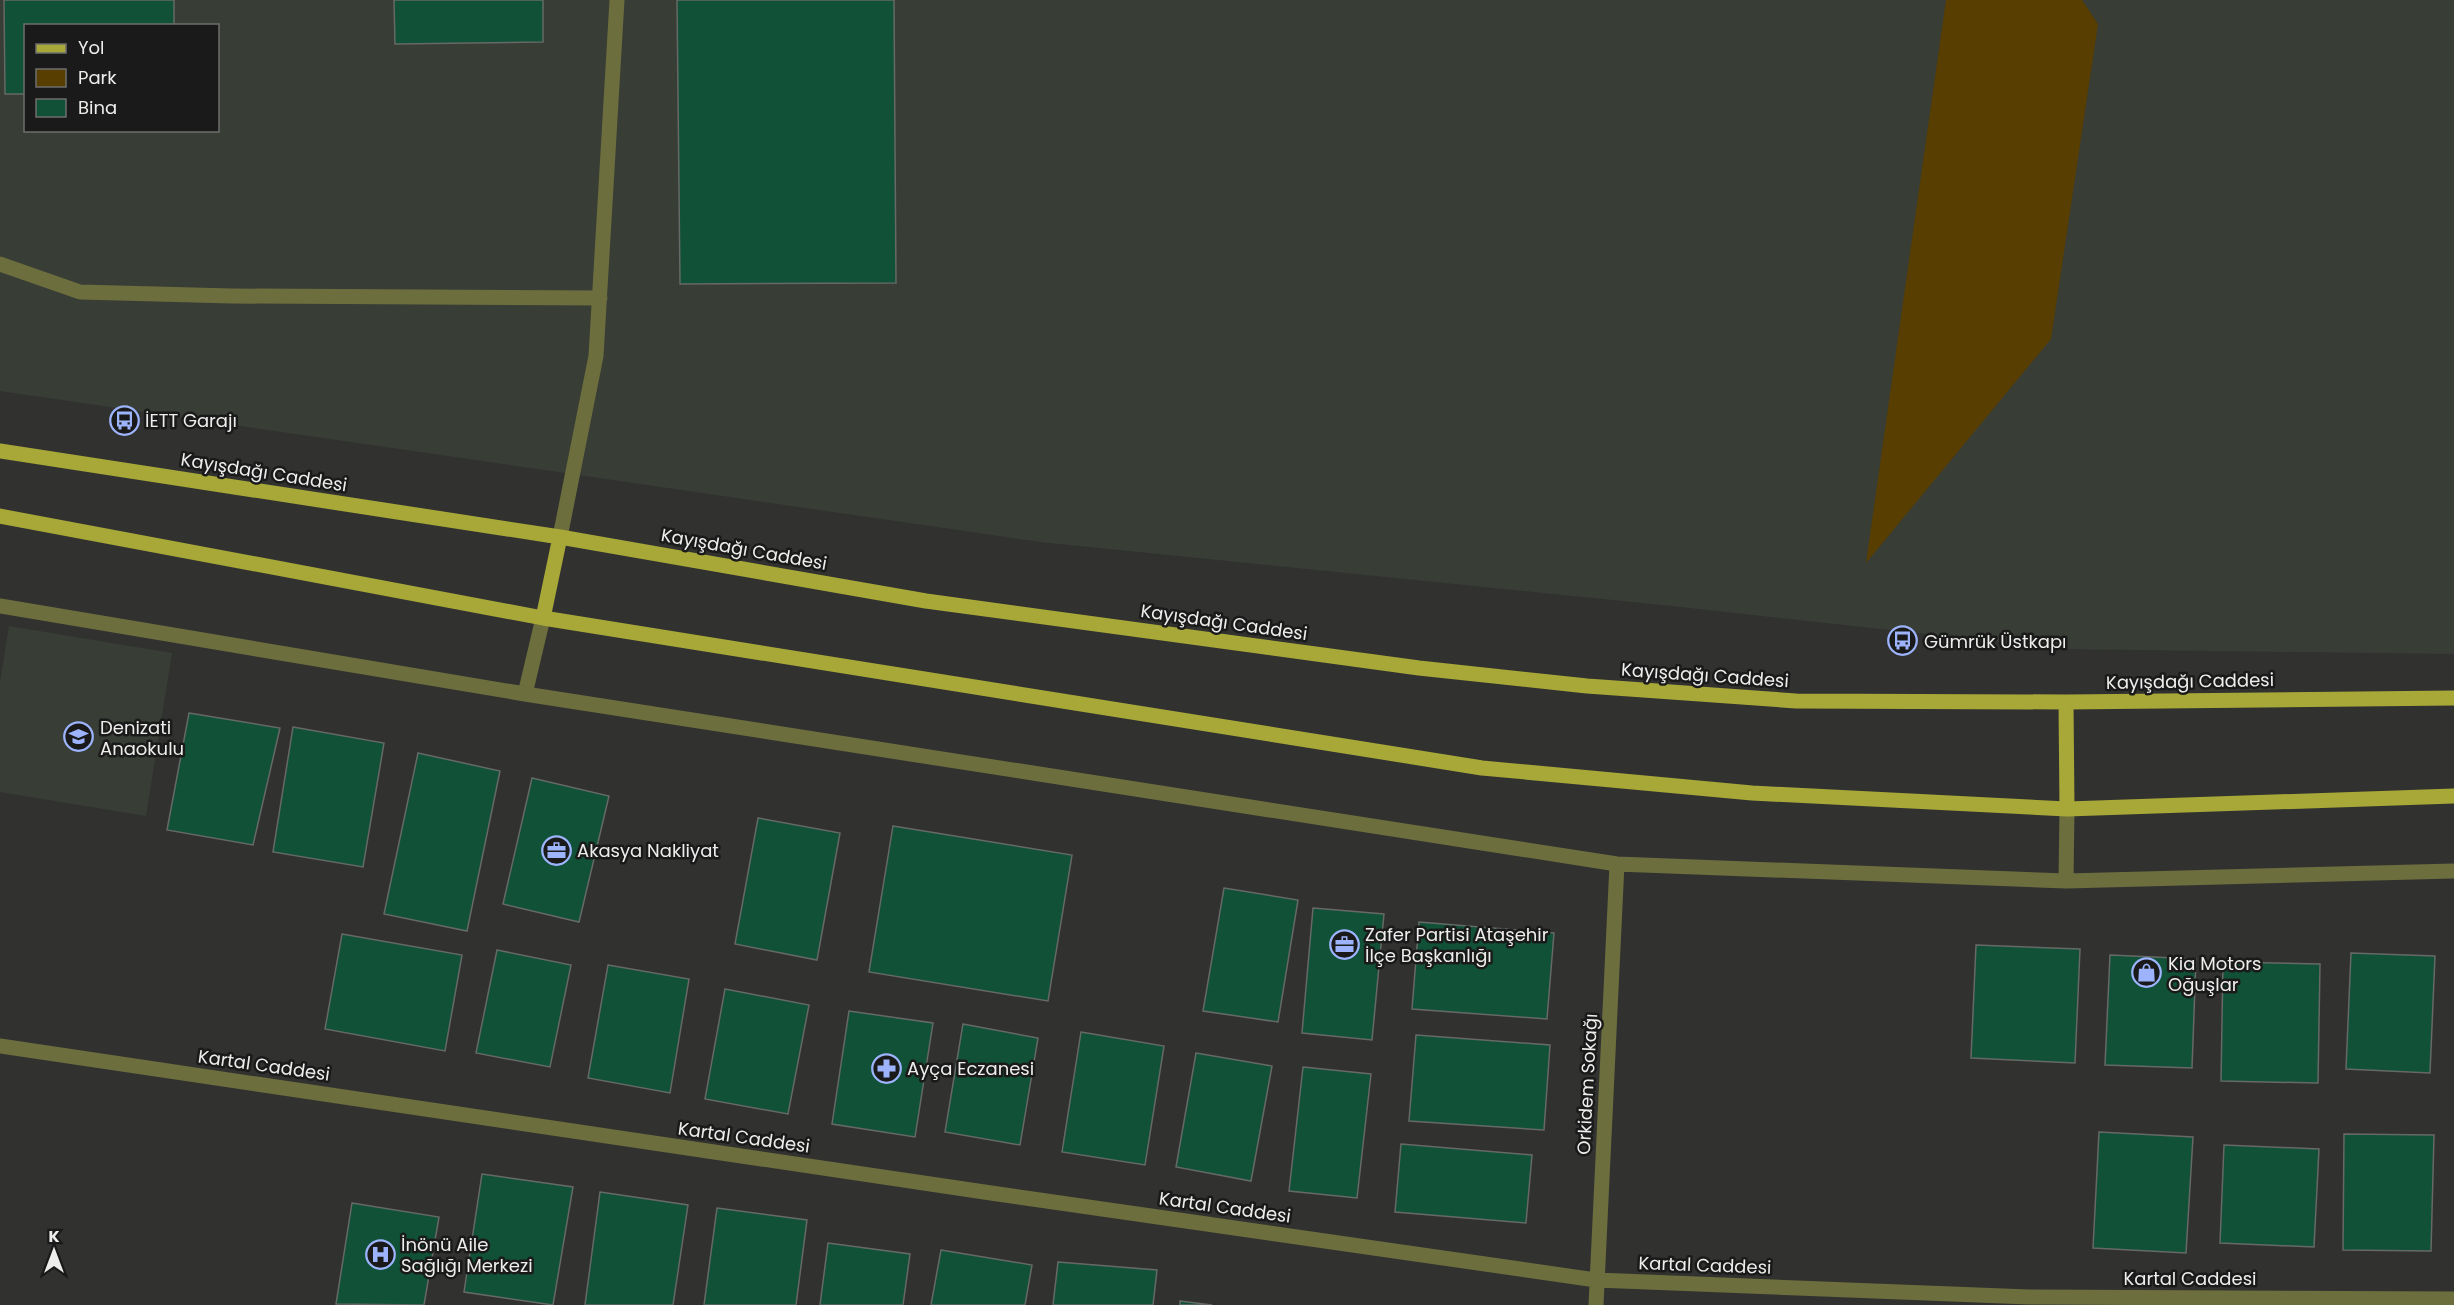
<svg xmlns="http://www.w3.org/2000/svg" width="2454" height="1305" font-family="Poppins,sans-serif">
<style>
.built{fill:#383d36;fill-rule:evenodd}
.green{fill:#583e00}
.building{fill:#105138;stroke:#666967;stroke-width:1.5}
.lines{fill:none;stroke-linecap:round;stroke-linejoin:round}
.lane{stroke:#6d6e3d;stroke-width:15}
.street{stroke:#6d6e3d;stroke-width:15}
.primary{stroke:#a8a838;stroke-width:15}
.labels{text-anchor:middle;dominant-baseline:central;stroke-width:5;stroke-linejoin:round;paint-order:stroke}
.poi-label{font-size:18px;fill:#edeeec;stroke:#191a19;text-anchor:start}
.street-label{font-size:18px;fill:#edeeec;stroke:#191a19}
</style>
<rect width="100%" height="100%" fill="#313230"/>
<path class="built" d="M0,0H2454V654L2063,649L1672,606L1040,542L0,391ZM26,26H218V130H26Z
M9,626L172,653L146,816L0,792V682Z"/>
<path class="green" d="M1946,0H2082L2098,24L2051,339L1866,563Z"/>
<path class="building" d="M4,0H174V26H26V94H5Z
M394,0H543V42L395,44Z
M677,0H894L896,283L680,284Z
M189,713L280,728L253,845L167,830Z
M293,727L384,743L363,867L273,852Z
M418,753L500,771L467,931L384,914Z
M532,778L609,796L579,922L503,904Z
M758,818L840,833L817,960L735,944Z
M893,826L1072,855L1048,1001L869,972Z
M1224,888L1298,900L1278,1022L1203,1011Z
M1313,908L1384,914L1372,1040L1302,1033Z
M1419,922L1554,933L1547,1019L1412,1009Z
M342,934L462,955L445,1051L325,1029Z
M1976,945L2080,949L2075,1063L1971,1058Z
M497,950L571,965L550,1067L476,1053Z
M2351,953L2435,956L2430,1073L2346,1069Z
M2110,955L2196,959L2192,1068L2105,1065Z
M2223,962L2320,964L2318,1083L2221,1081Z
M608,965L689,979L670,1093L588,1078Z
M725,989L809,1005L788,1114L705,1099Z
M849,1011L933,1023L915,1137L832,1124Z
M963,1024L1038,1038L1020,1145L945,1132Z
M1081,1032L1164,1046L1145,1165L1062,1152Z
M1416,1035L1550,1045L1544,1130L1409,1121Z
M1196,1053L1272,1066L1251,1181L1176,1167Z
M1303,1067L1371,1074L1357,1198L1289,1191Z
M2099,1132L2193,1137L2186,1253L2093,1248Z
M2344,1134L2434,1135L2431,1251L2343,1250Z
M1401,1144L1532,1155L1526,1223L1395,1212Z
M2224,1145L2319,1149L2314,1247L2220,1243Z
M482,1174L573,1187L553,1305L464,1292Z
M600,1192L688,1205L673,1305H585Z
M352,1203L439,1217L424,1305L336,1304Z
M717,1208L807,1220L796,1305H704Z
M828,1243L910,1254L903,1305H820Z
M941,1250L1032,1265L1025,1305H931Z
M1058,1262L1157,1270L1153,1305H1053Z
M1180,1301L1212,1305H1180Z"/>
<g class="lines">
<path class="lane" d="M0,264L80,292L232,296L600,298
M560,537L596,356L617,0"/>
<path class="street" d="M0,606L525,694L1617,864L2066,881L2454,871
M525,694L543,618
M2066,881L2067,809
M0,1046L991,1193L1596,1280L2029,1297L2454,1299
M1596,1305L1617,864"/>
<path class="primary" d="M0,451L560,537L926,601L1419,668L1587,686L1796,701L2066,702L2454,698
M0,516L543,618L1482,768L1752,793L2067,809L2454,796
M543,618L560,537
M2066,702L2067,809"/>
</g>
<defs>
<symbol id="bus-ring" viewBox="-11 -11 22 22"><circle r="9.5" fill="#191a19" stroke="#9db4fd" stroke-width="1.5"/><path d="M-5-6H5V4H4V6H2V4H-2V6H-4V4H-5ZM-3.5-4V0h7V-4ZM-3.5 1.2v1.5H-2V1.2ZM2 1.2v1.5H3.5V1.2Z" fill="#9db4fd"/></symbol>
<symbol id="school-ring" viewBox="-11 -11 22 22"><circle r="9.5" fill="#191a19" stroke="#9db4fd" stroke-width="1.5"/><path d="M0-5L7-2L0 1L-7-2ZM-4 1L0 2.5L4 1V4Q0 6-4 4Z" fill="#9db4fd"/></symbol>
<symbol id="office-ring" viewBox="-11 -11 22 22"><circle r="9.5" fill="#191a19" stroke="#9db4fd" stroke-width="1.5"/><path d="M-6-3h4V-5.5h4V-3h4V5H-6ZM-1-4.5V-3h2v-1.5ZM-6 0V1H6V0Z" fill="#9db4fd"/></symbol>
<symbol id="shop-ring" viewBox="-11 -11 22 22"><circle r="9.5" fill="#191a19" stroke="#9db4fd" stroke-width="1.5"/><path d="M-5-2.5h2.3a2.7 3.5 0 0 1 5.4 0H5L5.5 6h-11ZM-1.5-2.5h3a1.5 2.3 0 0 0-3 0Z" fill="#9db4fd"/></symbol>
<symbol id="pharmacy-ring" viewBox="-11 -11 22 22"><circle r="9.5" fill="#191a19" stroke="#9db4fd" stroke-width="1.5"/><path d="M-2-6h4v4h4v4h-4v4h-4v-4h-4v-4h4Z" fill="#9db4fd"/></symbol>
<symbol id="hospital-ring" viewBox="-11 -11 22 22"><circle r="9.5" fill="#191a19" stroke="#9db4fd" stroke-width="1.5"/><path d="M-5-5h3v3.5h4V-5h3V5h-3V1.5h-4V5h-3Z" fill="#9db4fd"/></symbol>
</defs>
<g fill-rule="evenodd">
<use href="#bus-ring" x="108" y="404" width="33" height="33"/>
<use href="#bus-ring" x="1886" y="624" width="33" height="33"/>
<use href="#school-ring" x="62" y="720" width="33" height="33"/>
<use href="#office-ring" x="540" y="834" width="33" height="33"/>
<use href="#office-ring" x="1328" y="928" width="33" height="33"/>
<use href="#shop-ring" x="2130" y="956" width="33" height="33"/>
<use href="#pharmacy-ring" x="870" y="1052" width="33" height="33"/>
<use href="#hospital-ring" x="364" y="1238" width="33" height="33"/>
</g>
<g class="labels">
<g class="poi-label">
<text x="145" y="420">İETT Garajı</text>
<text x="1924" y="641">Gümrük Üstkapı</text>
<text x="100" y="727">Denizati<tspan x="100" dy="21">Anaokulu</tspan></text>
<text x="577" y="850">Akasya Nakliyat</text>
<text x="1365" y="934">Zafer Partisi Ataşehir<tspan x="1365" dy="21">İlçe Başkanlığı</tspan></text>
<text x="2168" y="963">Kia Motors<tspan x="2168" dy="21">Oğuşlar</tspan></text>
<text x="907" y="1068">Ayça Eczanesi</text>
<text x="401" y="1244">İnönü Aile<tspan x="401" dy="21">Sağlığı Merkezi</tspan></text>
</g>
<g class="street-label">
<text transform="translate(264 472) rotate(9)">Kayışdağı Caddesi</text>
<text transform="translate(744 549) rotate(10)">Kayışdağı Caddesi</text>
<text transform="translate(1224 622) rotate(8)">Kayışdağı Caddesi</text>
<text transform="translate(1705 675) rotate(4)">Kayışdağı Caddesi</text>
<text transform="translate(2190 681) rotate(-1)">Kayışdağı Caddesi</text>
<text transform="translate(264 1065) rotate(8)">Kartal Caddesi</text>
<text transform="translate(1587 1084) rotate(-87)">Orkidem Sokağı</text>
<text transform="translate(744 1137) rotate(8)">Kartal Caddesi</text>
<text transform="translate(1225 1207) rotate(8)">Kartal Caddesi</text>
<text transform="translate(1705 1265) rotate(2)">Kartal Caddesi</text>
<text x="2190" y="1278">Kartal Caddesi</text>
</g>
</g>
<rect x="24" y="24" width="195" height="108" fill="#191a19" stroke="#6e6f6d" stroke-width="1.5"/>
<rect x="36" y="44" width="30" height="9" fill="#a8a838" stroke="#6e6f6d" stroke-width="1.5"/>
<text x="78" y="54" font-size="18" fill="#edeeec">Yol</text>
<rect x="36" y="69" width="30" height="18" fill="#583e00" stroke="#6e6f6d" stroke-width="1.5"/>
<text x="78" y="84" font-size="18" fill="#edeeec">Park</text>
<rect x="36" y="99" width="30" height="18" fill="#105138" stroke="#6e6f6d" stroke-width="1.5"/>
<text x="78" y="114" font-size="18" fill="#edeeec">Bina</text>
<g transform="translate(54 1251)" stroke="#191a19" stroke-width="4.5" paint-order="stroke">
<path d="M0-4.5L10 22L0 15L-10 22Z" fill="#edeeec"/>
<text y="-9" font-size="16" font-weight="bold" text-anchor="middle" fill="#edeeec">K</text>
</g>
</svg>
